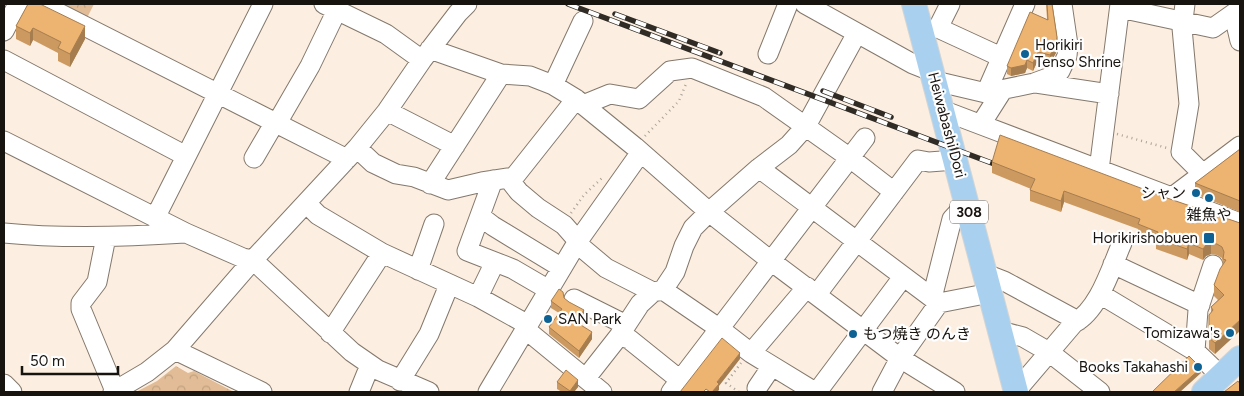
<svg xmlns="http://www.w3.org/2000/svg" width="1244" height="396" font-family="Figtree,'Noto Sans JP',sans-serif">
<style>
.park{fill:url(#park-crowns)}
.lines{fill:none;stroke-linecap:round;stroke-linejoin:round}
.minor-casing{stroke:#84786c;stroke-width:21}
.major-casing{stroke:#d5d5d4;stroke-width:26}
.path{stroke:#aba196;stroke-width:2.5;stroke-dasharray:1 4;stroke-linecap:butt}
.minor{stroke:#fff;stroke-width:19}
.major{stroke:#a9d1ef;stroke-width:24}
.rail-casing{stroke:#302b25;stroke-width:5.5}
.rail{stroke:#fefefe;stroke-width:4;stroke-dasharray:11;stroke-linecap:butt}
.wall{fill:#cc9a61}
.shaded-wall{fill:#a67d4f}
.building{fill:#edb371;stroke:#a67d4f}
.poi-dot{fill:#0d6293;stroke:#fefefe;stroke-width:2}
.labels{text-anchor:middle;dominant-baseline:central;stroke-width:4.5;stroke-linejoin:round;paint-order:stroke}
.shield{fill:#fefefe;stroke:#5c5a56;stroke-width:1}
.shield-label{font-size:14px;font-weight:bold;fill:#17130e}
.poi-label{font-size:15px;fill:#17130e;stroke:#fefefe;text-anchor:end}
.street-label{font-size:15px;fill:#17130e;stroke:#fefefe}
</style>
<defs>
<pattern id="park-crowns" width="20" height="18" patternUnits="userSpaceOnUse" patternTransform="scale(1.25)"><rect width="20" height="18" fill="#e1bc96"/><path d="M2 6a3 3 0 1 1 6 0M12 15a3 3 0 1 1 6 0" fill="none" stroke="#c0a180"/></pattern>
</defs>
<rect width="100%" height="100%" fill="#fcefe1"/>
<path class="park" d="M55,4H94L86,20Z
M176,366L188,373L194,371L234,392H136L157,381Z"/>
<g class="lines">
<defs>
<path id="minor" d="M41,4L347,159
M324,4L386,34L422,60
M805,4L913,64L933,72
M950,4L938,28L1001,57
M1185,4L1182,28L1189,104L1181,152L1202,173
M1120,8L1213,28L1240,9
M1234,15L1240,41
M4,31L18,4
M430,49L501,74L530,76L553,85L576,99L635,147L709,212L771,261L900,358L955,392
M768,54L788,4
M4,60L186,156
M935,81L986,93L1034,83L1053,76L1060,71L1067,56L1068,45L1062,4
M1036,83L1109,94
M553,85L583,21
M986,93L1025,4
M583,105L610,94L639,99L670,71L692,68L764,97L850,158L894,192
M942,110L1240,223
M387,111L455,146
M277,123L310,66L337,10
M981,124L1002,91
M4,141L186,233L243,258L253,260L352,352L378,370L429,392
M357,148L373,163L396,174L414,177L448,190L482,182L508,178L519,192L538,208L564,225L578,241L581,247L606,268L653,292
M254,158L275,122
M759,168L939,303
M1099,170L1120,4
M493,180L467,251L513,269L549,290
M511,181L576,99
M430,184L501,74
M1171,198L1240,146
M306,203L318,215L382,253L478,297L523,322L530,333L602,392
M480,216L493,226L562,268
M155,218L263,4
M4,233C64,239 124,237 185,233
M106,237L97,282L81,303V309L115,391
M1113,264L1200,305
M418,270L434,224
M986,274L1004,281L1078,321
M663,290L720,329L751,353L815,392
M817,294L918,160L929,162L955,160
M1100,294L1195,351L1221,376
M478,297L495,262
M932,298L952,219L967,203
M574,299L626,325
M1000,331L1023,337L1049,352L1100,392
M330,333L382,253
M619,336L629,339L680,380
M175,350L262,392
M1195,351L1198,310L1213,265
M751,353L807,287
M586,378L619,336L640,304L653,292L663,290L675,272L684,246L693,228L709,212L759,168L789,145L806,126L857,33
M400,381L429,334L449,285
M4,384L12,392
M757,388L772,366
M1016,391L1074,323C1099,310 1111,268 1122,243
M113,392L147,372L175,350L253,260L357,148L387,111L422,60L458,13L467,4
M359,392L370,365
M488,392L578,241L641,152
M671,392L865,138
M817,392L903,277
M882,392L900,358L939,303L990,293"/>
<path id="major" d="M914,4L1016,392
M1204,392L1240,358"/>
</defs>
<use href="#minor" class="minor-casing"/>
<use href="#major" class="major-casing"/>
<path class="path" d="M1117,134L1167,148
M645,136L679,101L686,84
M571,213L584,195L602,178
M739,392L726,383L741,363"/>
<use href="#minor" class="minor"/>
<use href="#major" class="major"/>
<defs>
<path id="rail" d="M568,4L1005,168
M615,14L720,53
M823,91L891,117"/>
</defs>
<use href="#rail" class="rail-casing"/>
<use href="#rail" class="rail"/>
</g>
<path class="wall" d="M28,4L85,39L70,67L58,61V53L33,40L30,46L16,39V26Z
M1046,4H1052L1057,45L1056,53L1050,63L1038,60L1033,71L1027,68L1025,73L1011,76L1007,74V66L1047,19Z
M1240,149V212L1195,194V183Z
M992,162L1167,198L1240,223L1215,354L1209,349V315L1211,313V307L1218,300L1214,296V285L1223,264L1222,258L1217,255L1211,254L1206,256L1203,260L1189,254L1187,260L1156,249V242L1138,235V229L1064,202L1061,212L1030,201V190L1031,189L992,173Z
M564,298L584,316L579,324L592,339L579,358L549,334V327L559,313L551,308V301Z
M557,382L578,387L574,392H562L557,389Z"/>
<path class="shaded-wall" d="M85,26V39L70,67V54Z
M33,28V40L30,46V33Z
M1057,37L1056,53L1050,63V55Z
M1038,52V60L1033,71V63Z
M1027,60V68L1025,73L1011,76V68Z
M1064,191V202L1061,212V201Z
M1189,243V254L1187,260V249Z
M1211,243V254L1206,256L1203,260V249L1206,245Z
M584,310V316L576,329V322Z
M1240,320V331L1215,354V343Z
M592,332V339L579,358V351Z
M740,353V359L719,386V390L717,392H712L717,382Z
M1201,368V373L1180,392H1174Z
M578,380V387L574,392H570V391Z"/>
<path class="building" d="M28,4H40L85,26L70,54L58,48L61,42L33,28L30,33L16,26Z
M1047,4H1052L1057,37L1056,45L1050,55L1038,52L1033,63L1027,60L1025,65L1011,68L1007,66L1030,12L1048,20Z
M1000,135L1167,198L1240,223V320L1215,343L1209,338V315L1213,310L1211,307L1224,295L1214,285L1220,269L1226,260L1223,259L1224,252L1222,247L1217,244L1211,243L1206,245L1203,249L1189,243L1187,249L1156,238L1158,232L1138,224L1140,219L1064,191L1061,201L1030,190L1035,179L992,162Z
M1240,149V201L1195,183Z
M559,289L563,292L564,298L569,302L584,310L576,322L592,332L579,351L549,327L562,309L551,301Z
M722,338L740,353L717,382L719,384L712,392H710L706,389L703,392H680Z
M1189,356L1201,368L1174,392H1152Z
M566,370L578,380L570,391L557,382Z
M1238,381L1240,384V392H1224Z"/>
<g class="poi-dot">
<circle cx="1025" cy="54" r="5"/>
<circle cx="1196" cy="193" r="5"/>
<circle cx="1209" cy="198" r="5"/>
<rect x="1203" y="232" width="12" height="12" rx="2.5"/>
<circle cx="548" cy="319" r="5"/>
<circle cx="1230" cy="333" r="5"/>
<circle cx="853" cy="334" r="5"/>
<circle cx="1198" cy="367" r="5"/>
</g>
<g class="labels">
<rect class="shield" x="950" y="200.5" width="38" height="23" rx="4"/>
<g class="shield-label">
<text x="969" y="212">308</text>
</g>
<g class="poi-label">
<text x="1035" y="45" text-anchor="start">Horikiri<tspan x="1035" dy="17">Tenso Shrine</tspan></text>
<text x="1186" y="193">シャン</text>
<text x="1209" y="215" text-anchor="middle">雑魚や</text>
<text x="1198" y="238">Horikirishobuen</text>
<text x="558" y="319" text-anchor="start">SAN Park</text>
<text x="1220" y="333">Tomizawa's</text>
<text x="863" y="334" text-anchor="start">もつ焼き のんき</text>
<text x="1188" y="367">Books Takahashi</text>
</g>
<g class="street-label">
<text transform="translate(947 125) rotate(75)">Heiwabashi Dori</text>
</g>
</g>
<rect width="1244" height="396" fill="none" stroke="#17130e" stroke-width="10"/>
<path d="M22 366v8h96v-8" fill="none" stroke="#17130e" stroke-width="2.5"/>
<text x="30" y="366" font-size="15" fill="#17130e" stroke="#fefefe" stroke-width="4" paint-order="stroke">50 m</text>
</svg>
